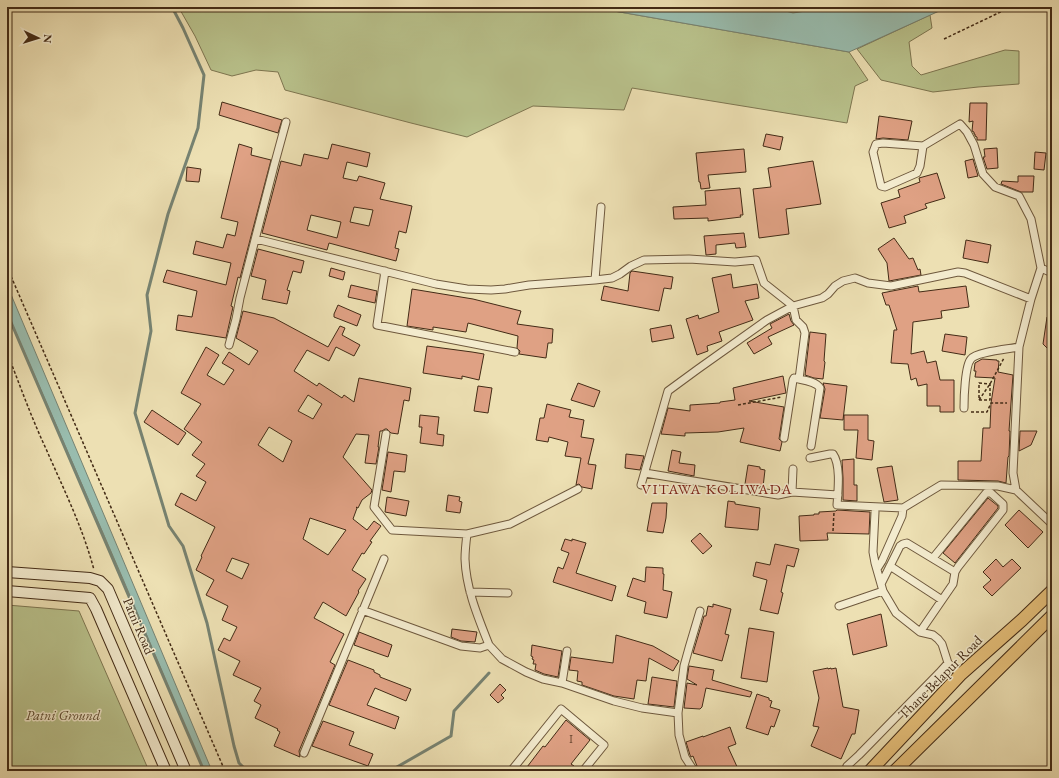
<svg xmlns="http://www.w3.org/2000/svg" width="1059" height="778" font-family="'EB Garamond',serif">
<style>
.green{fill:#b9c28c;stroke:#7e7651}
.water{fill:#99bdaf;stroke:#778372}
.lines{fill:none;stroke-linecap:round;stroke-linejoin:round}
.stream{stroke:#778372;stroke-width:3}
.building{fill:#dfa184;stroke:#432b16;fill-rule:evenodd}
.street-casing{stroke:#6e583d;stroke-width:9}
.secondary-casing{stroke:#432b16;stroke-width:12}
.primary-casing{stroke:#432b16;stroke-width:14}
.path{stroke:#432b16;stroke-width:1.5;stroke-dasharray:3 2;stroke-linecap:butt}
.street{stroke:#f3ebce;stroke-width:7}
.secondary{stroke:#f3ebce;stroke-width:10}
.primary{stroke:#e6c07a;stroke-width:12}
.labels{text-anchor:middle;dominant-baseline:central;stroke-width:3;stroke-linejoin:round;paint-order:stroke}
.number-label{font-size:12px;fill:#6a4832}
.street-label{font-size:14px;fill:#432b16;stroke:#f3ebce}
.park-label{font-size:14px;font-style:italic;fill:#5b492e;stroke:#f3ebce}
.neighbourhood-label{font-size:15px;letter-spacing:1px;fill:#7a1f14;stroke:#f3ebce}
</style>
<rect width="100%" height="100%" fill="#ede0b3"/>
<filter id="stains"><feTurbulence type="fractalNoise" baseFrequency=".005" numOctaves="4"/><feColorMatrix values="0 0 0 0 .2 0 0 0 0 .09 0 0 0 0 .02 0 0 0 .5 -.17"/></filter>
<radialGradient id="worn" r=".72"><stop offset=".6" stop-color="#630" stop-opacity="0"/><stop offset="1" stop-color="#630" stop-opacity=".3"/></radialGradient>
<path class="green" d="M177,7H591L849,52L868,80L855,86L847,123L632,88L624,110L533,106L467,137L411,123L285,90L278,72L256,70L232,76L211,70L195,36L179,8Z
M771,7H831L793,13Z
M930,15L932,28L909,42L912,66L921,75L1005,50L1019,51V84L978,87L933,92L881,80L857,49Z
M7,605L79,611L149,771H7Z"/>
<path class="water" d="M591,7H771L793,13L831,7H948L849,52Z
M7,285L212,771H204L123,579L7,312Z"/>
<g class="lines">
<path class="stream" d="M172,7L183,28L204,75L198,128L168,214L147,295L151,331L135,413L169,526L183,546L207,623L234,746L239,763L247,771
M7,313L204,771
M390,771L451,736L454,711L489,673"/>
</g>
<path class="building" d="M222,102L282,120L278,133L219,115Z
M970,103H987L986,140H977V137L975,136V134H974V132L972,131L973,121L969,122Z
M879,116L912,121L908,140L883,138L876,139Z
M766,134L783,137L780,150L763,146Z
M239,144L252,148L251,155L271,160L240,278L238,277L231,306L233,307L226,338L176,330L178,315L192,317L197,291L163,282L167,270L226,285L231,263L193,254L196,241L223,248L227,234L235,236L238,222L221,218Z
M332,144L370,153L367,167L347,162L343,178L357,181L359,176L385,183L380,199L412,206L406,233L399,231L395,248L399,249L396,261L329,243L327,250L262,233L281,161L301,166L304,154L328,159ZM354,207L373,210L369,226L350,222ZM311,215L341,222L337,238L307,230Z
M997,148L998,168L987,169L983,157H985L984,149Z
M744,149L746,172L708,175L710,188L701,189L700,182H699L696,153Z
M1035,152L1046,153L1044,170L1034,169Z
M973,159L978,176L968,178L965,161Z
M813,161L821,204L786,209L789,234L759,238L753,189L771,187L768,168Z
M187,167L201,169L199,182L186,181Z
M937,173L945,198L925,204L927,208L904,216L906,223L889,228L881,203L900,197L898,190L920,182L919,178Z
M1018,176H1034L1033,192H1021L1001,184L1002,181L1018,182Z
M740,188L743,215H740L741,217L708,221V218L674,219L673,207L706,205L705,191Z
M744,233L746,247L736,248L735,243L716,245V254L706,255L704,236Z
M894,238L909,259L913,258L918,270L920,269L921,275L889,281L887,263L878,249Z
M966,240L991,245L988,263L963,258Z
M258,249L304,261L301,273L293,271L287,290L290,291L287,304L262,299L266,280L251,276Z
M331,268L345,272L343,280L329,276Z
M632,271L673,277L671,289L664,288L659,311L601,300L604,286L628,291L630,273Z
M731,274L733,288L757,284L759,298L745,301L753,320L719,332L722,341L707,346L708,351L697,355L686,319L698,315L699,319L719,312L712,278Z
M351,285L377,291L375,303L348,297Z
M918,286L919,292L966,286L969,307L941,311L942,318L913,322L911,354L924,351L927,363L936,361L940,380H954V412H940V406H927V384L918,386L916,378L911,380L908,364L891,363L894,330H897L889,305H886L882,293Z
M412,289L473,299L521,311L517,324L553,329L552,343H548L546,358L519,354L520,351L517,348L518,336L468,323L466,332L433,327V330L407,326Z
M338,305L361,315L357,326L334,317V314Z
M243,311L274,318L328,347L340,326L345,328L342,335L360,345L354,356L336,347L329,361L307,350L294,371L317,386L319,383L342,398L344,395L354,402L359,378L411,388L409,401L404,400L398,434L391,433L387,429H385L382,431H380L378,447H379L376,464L365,463L369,435L356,434L343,457L372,490L371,493L362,500L358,508L356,507L357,508L353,519L367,530L374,521L381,526L370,541L372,542L364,554L362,553L352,570L366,579L358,591L359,592L346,616L323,602L314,618L344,634L330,662L335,665L299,751L300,757L274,746L280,732L277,730L278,729L255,718L261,705L254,701L261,688L233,675L240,661L218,650L224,638L230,641L237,627L222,620L228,606L206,595L214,580L196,570L202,557L201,556L215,527L175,505L181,493L196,501L206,482L196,476L205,464L192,455L202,442L184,429L201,404L181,393L206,347L219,355L207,375L224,385L234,370L222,363L229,352L249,365L250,363L258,351L236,338ZM308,395L322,404L313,419L298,411ZM269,427L292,441L283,462L258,445ZM310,518L346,530L328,555L303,539ZM232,558L249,564L242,579L226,571Z
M789,314L791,321L794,325L768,337L772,344L754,354L747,343L772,328L770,324Z
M1047,317L1052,318V353L1043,344Z
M671,325L674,338L652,342L650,329Z
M810,332L826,334L824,361L825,362L823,379L814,378L805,375Z
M945,334L967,337L965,355L942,351Z
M427,346L472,352L484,354L479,380L462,376V379L423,373Z
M982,359L997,360V361H999L998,372L1013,375L1009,431H1010L1009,456L1008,457L1006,483L998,481L958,480V461H981L983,428H990L991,403L995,378L975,377L976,371H974L975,363Z
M783,376L786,393L749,401L784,407L779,439L782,442L780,451L740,442L744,428L718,432L685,433V436L661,434L668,408L690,411V405L720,403V402L735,400L733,388Z
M578,383L600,391L594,407L571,400Z
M823,383L847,386L843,420L820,418L825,389Z
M478,386L492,388L488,413L474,411Z
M547,404L571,410L569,417L584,420L581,437L594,439L588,464L596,465L592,489L582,487L579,484L576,485L581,458L565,456L568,442L549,437L548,442L536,440L540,418H544Z
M152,410L186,433L178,445L144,422Z
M420,415L439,417L437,434L444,435L443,446L420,443L422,427H419Z
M844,415H868V440L874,441L872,460L856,458L858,430H844Z
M1020,431H1037L1031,445L1019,451Z
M672,450L681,452L679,463L695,465L694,476L668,471Z
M388,452L407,455L405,472L394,471L391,492L382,490Z
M626,454L644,456L640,470L625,468Z
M854,459V485H857V501L843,500V478L842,460Z
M748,465L760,467V469L765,470L763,487L745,484Z
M892,466L898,500L884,502L877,468Z
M448,495L460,497L459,501L462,502L460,513L446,511Z
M387,497L409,501L406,516L385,512Z
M988,498L998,506V508L955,563L943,553Z
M728,501L735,502V504L760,508L758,530L725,527Z
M652,503H667L666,518L663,533L647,531Z
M837,510L870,512L869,534L827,533L828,540L800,541L799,516L814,515V514H819V512L836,511Z
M1019,510L1043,532L1028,548L1005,525Z
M700,533L712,546L703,554L691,541Z
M565,539L572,541V539L586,543L576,573L616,586L612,601L553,582L558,567L563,569L569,553L561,550Z
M775,544L799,549L794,567L787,565L781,592L783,593L778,614L760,610L767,580L753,576L756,562L770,565Z
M996,559L1003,567L1012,559L1021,568L992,596L983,587L991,580L983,572Z
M646,567L663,568V574H664L663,590L672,592L667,618L644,613L646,602L627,596L633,578L645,582Z
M713,604L731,609L725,634L729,635L722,661L693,653L704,616H706L708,606L713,607Z
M881,614L887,646L853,655L847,624Z
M749,628L774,632L767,682L741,678Z
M452,629L477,632L475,642L461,641L451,637Z
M359,632L392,645L388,657L354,645Z
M616,635L653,646L679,661L673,671L649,658L646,681L637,680L634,699L614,696L582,685V682L577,681L578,671L569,670L571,657L613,663Z
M532,645L562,651L558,677L544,674L535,670L536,664H533L534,660L532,659L533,657L531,656Z
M348,660L374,670V672L380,675V677L411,689L406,701L375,688L367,705L399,717L395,729L329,705Z
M689,666L714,670L712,680L752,692L750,697L706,688L702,707L700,709L684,708L687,683L697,685L687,679Z
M828,668V669L831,668V669L836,668L843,707L859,710L855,734H852L841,759L811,746L819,727L813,726L819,698L813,671Z
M652,677L677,681L674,707L648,704Z
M500,684L506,690L501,695L504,698L498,703L490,695Z
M757,694L769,698V700L772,701L770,707L780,710L774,727L771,726L768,735L746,728Z
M566,720L590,740L571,764L574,766L571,771H524L543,746L545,747Z
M323,721L354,732L349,745L373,754L368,766L312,746Z
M730,727L736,744L728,747L739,771H699L693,756L691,757L690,755L686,742L703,736V737Z"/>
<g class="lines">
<defs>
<path id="street" d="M923,146L883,143L876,144L873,152L881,186L885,187L917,173L920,166L923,146L960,124L967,132L974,145L983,174L995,187L1019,196L1031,219L1041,268L1031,299L1019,347L1013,473L1016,490L1052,524
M256,239L436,284L467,289L491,290L505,289L529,285L595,280L601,207
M1041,268L1052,273
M385,271L377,325L515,352
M595,280L612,278L620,274L631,266L644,260L689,259L735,262L756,260L764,283L793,306L767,320L698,369L668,391L641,485
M229,345L236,319L240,298L274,166L286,122
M799,379L805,333L803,327L796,320L793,306L822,298L828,294L835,286L843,281L855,278L868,283L891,286L958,272L965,273L1031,299
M964,408C964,398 965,365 971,359C976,352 1009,349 1019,347
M386,434L374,507L392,530L467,534L510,524L578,489
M784,438L793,380L794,378C802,380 816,381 820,388L811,446
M810,458L830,454H833C841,465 838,491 837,505L903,508L941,485L998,486L1016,490
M645,473L778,495L792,492L793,469
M792,492L838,495
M875,512L873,552L875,563L883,591L896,613L920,632L933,635L938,639L942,644L948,663L961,674
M467,534C466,542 465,551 465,559C466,589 478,617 489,645
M890,566L942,600
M877,569L882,561L902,516L903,508
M881,584L900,546L903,544L907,543L955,572
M470,592L508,593
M839,606L883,591
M362,610L461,646L480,648L489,645L502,659L526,672L543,679L562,683L614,701L642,708L678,713
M920,632L953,584L955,572L958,567L1003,510V504L991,493H986L933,558
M562,683L567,651
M304,753L384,559
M511,771L561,709L604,745L583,771
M694,771L685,757L679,735L678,713L684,666L689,648L700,611
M845,771L847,766L859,755L939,673L948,663"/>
<path id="secondary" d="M7,572L90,578L100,581L108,589L186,771
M7,591L90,598L96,609L166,771"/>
<path id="primary" d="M870,771L961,674L1022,620L1052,591
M895,771L1052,616"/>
</defs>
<use href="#street" class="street-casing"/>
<use href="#secondary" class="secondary-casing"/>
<use href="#primary" class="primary-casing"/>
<path class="path" d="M944,39L1011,7
M7,267L225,771
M7,352C20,386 32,419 47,451C64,490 83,528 94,570
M979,383L990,384V400H979Z
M979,400L990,384L1004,358
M738,405L782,397
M971,412H987L991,403H1007
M833,531L834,512"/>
<use href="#street" class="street"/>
<use href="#secondary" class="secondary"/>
<use href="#primary" class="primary"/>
</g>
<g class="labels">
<g class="number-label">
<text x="571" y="739">I</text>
</g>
<g class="street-label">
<text transform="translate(139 626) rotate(67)">Patni Road</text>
<text transform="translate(940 677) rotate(-45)">Thane Belapur Road</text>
</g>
<g class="park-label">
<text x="63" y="715">Patni Ground</text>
</g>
<g class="neighbourhood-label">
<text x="717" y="488">VITAWA KOLIWADA</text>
</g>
</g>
<rect width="1059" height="778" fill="none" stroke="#ede0b3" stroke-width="24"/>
<rect x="8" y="8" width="1043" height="762" fill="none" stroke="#432b16" stroke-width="2"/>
<rect x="12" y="12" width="1035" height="754" fill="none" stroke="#432b16"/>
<g transform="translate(38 38) rotate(94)" stroke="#f3ebce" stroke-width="3" paint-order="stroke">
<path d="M0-3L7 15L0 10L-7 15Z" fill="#432b16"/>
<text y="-6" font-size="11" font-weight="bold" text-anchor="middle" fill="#432b16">N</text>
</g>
<rect width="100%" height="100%" filter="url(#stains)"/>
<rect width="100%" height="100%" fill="url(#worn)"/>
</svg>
